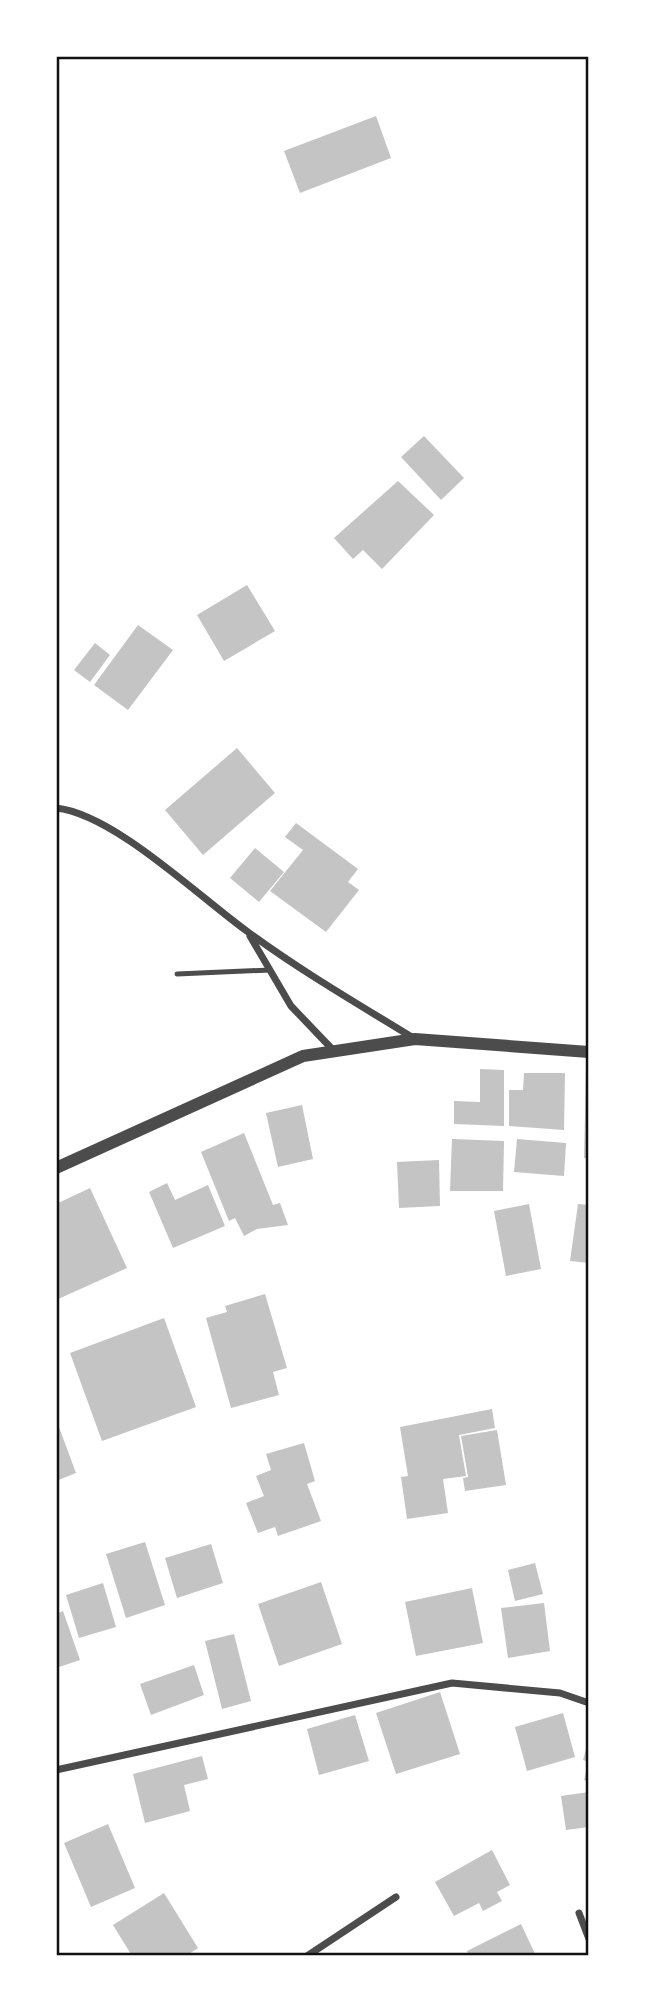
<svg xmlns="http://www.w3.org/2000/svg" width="645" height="2012" font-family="Bitter,serif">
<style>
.building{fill:#c4c4c4}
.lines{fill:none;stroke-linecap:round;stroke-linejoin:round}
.service{stroke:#4c4c4c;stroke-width:5}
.minor{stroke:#4c4c4c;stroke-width:7}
.tertiary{stroke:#4c4c4c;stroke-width:12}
.neatline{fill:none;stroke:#111;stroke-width:2.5}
</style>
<rect width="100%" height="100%" fill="#fff"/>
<path class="building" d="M376,116L391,158L300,193L284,151Z
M424,436L464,478L441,500L401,457Z
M398,481L434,515L382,569L363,550L353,559L334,538Z
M247,585L275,631L224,661L197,615Z
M138,625L173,650L128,710L94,685Z
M95,643L110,655L90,682L74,670Z
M237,748L275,793L203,855L165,810Z
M296,823L358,869L348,882L359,890L326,932L270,891L303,850L285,837Z
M255,848L284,872L259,902L230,878Z
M480,1069L504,1070V1126L454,1124V1101L480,1102Z
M586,1069L589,1070V1159L584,1158Z
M524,1073H565L564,1130L509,1126V1090H523Z
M302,1105L313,1159L278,1167L266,1113Z
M244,1133L273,1205L280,1203L288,1225L257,1229L244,1236L235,1218L229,1221L201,1152Z
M452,1139L504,1141L503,1191H450Z
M517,1139L566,1143L564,1176L514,1172Z
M439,1160L440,1206L399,1208L397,1162Z
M167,1183L175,1200L208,1185L225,1226L173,1248L149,1192Z
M90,1188L127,1268L56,1300V1204Z
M529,1204L541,1269L506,1276L494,1211Z
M578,1204L589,1205V1263L570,1261Z
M265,1294L287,1368L273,1372L279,1395L231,1408L206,1318L227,1312L225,1306Z
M164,1318L196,1407L102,1441L70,1353Z
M492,1409L495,1428L459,1435L466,1476L443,1479L448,1513L407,1519L401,1477L408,1476L400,1427Z
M56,1419L76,1473L56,1481Z
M497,1430L506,1485L465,1491L463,1478L468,1477L461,1436Z
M304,1443L315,1481L307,1484L321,1521L278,1536L275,1527L258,1533L246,1503L264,1496L256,1476L271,1470L266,1454Z
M145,1542L165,1605L126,1618L106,1554Z
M211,1544L223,1583L177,1598L165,1558Z
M535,1563L543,1594L515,1601L508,1570Z
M321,1582L342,1644L279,1666L258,1604Z
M103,1583L116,1627L79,1638L66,1595Z
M472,1588L483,1643L416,1656L405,1602Z
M544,1603L550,1651L508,1658L501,1608Z
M63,1611L80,1660L56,1668V1614Z
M234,1634L251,1701L222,1709L205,1641Z
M194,1665L204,1695L151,1715L140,1684Z
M440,1692L460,1754L396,1774L376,1713Z
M563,1713L575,1757L527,1771L515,1727Z
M355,1715L369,1761L319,1775L307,1729Z
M588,1742H589V1762L583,1760Z
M202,1756L208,1779L184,1785L190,1811L145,1823L133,1774Z
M588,1763H589V1782L584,1780Z
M589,1792V1827L566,1830L561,1796Z
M108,1824L135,1888L91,1907L64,1843Z
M492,1850L510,1885L497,1892L502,1901L483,1911L479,1903L454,1916L435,1882Z
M164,1893L198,1948L186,1956H132L113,1925Z
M521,1924L536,1956H469L467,1951Z"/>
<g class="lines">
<path class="service" d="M177,974L270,970"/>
<path class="minor" d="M56,808C114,814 199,897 248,932C301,971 358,1004 415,1039
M250,936L291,1006L334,1051
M56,1770L452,1683L560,1693L589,1703
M579,1913L589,1939
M307,1956L396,1897"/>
<path class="tertiary" d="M56,1168L303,1056L415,1039L589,1052"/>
</g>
<rect width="645" height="2012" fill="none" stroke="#ffffff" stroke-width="116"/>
<rect x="58" y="58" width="529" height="1896" class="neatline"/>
</svg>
